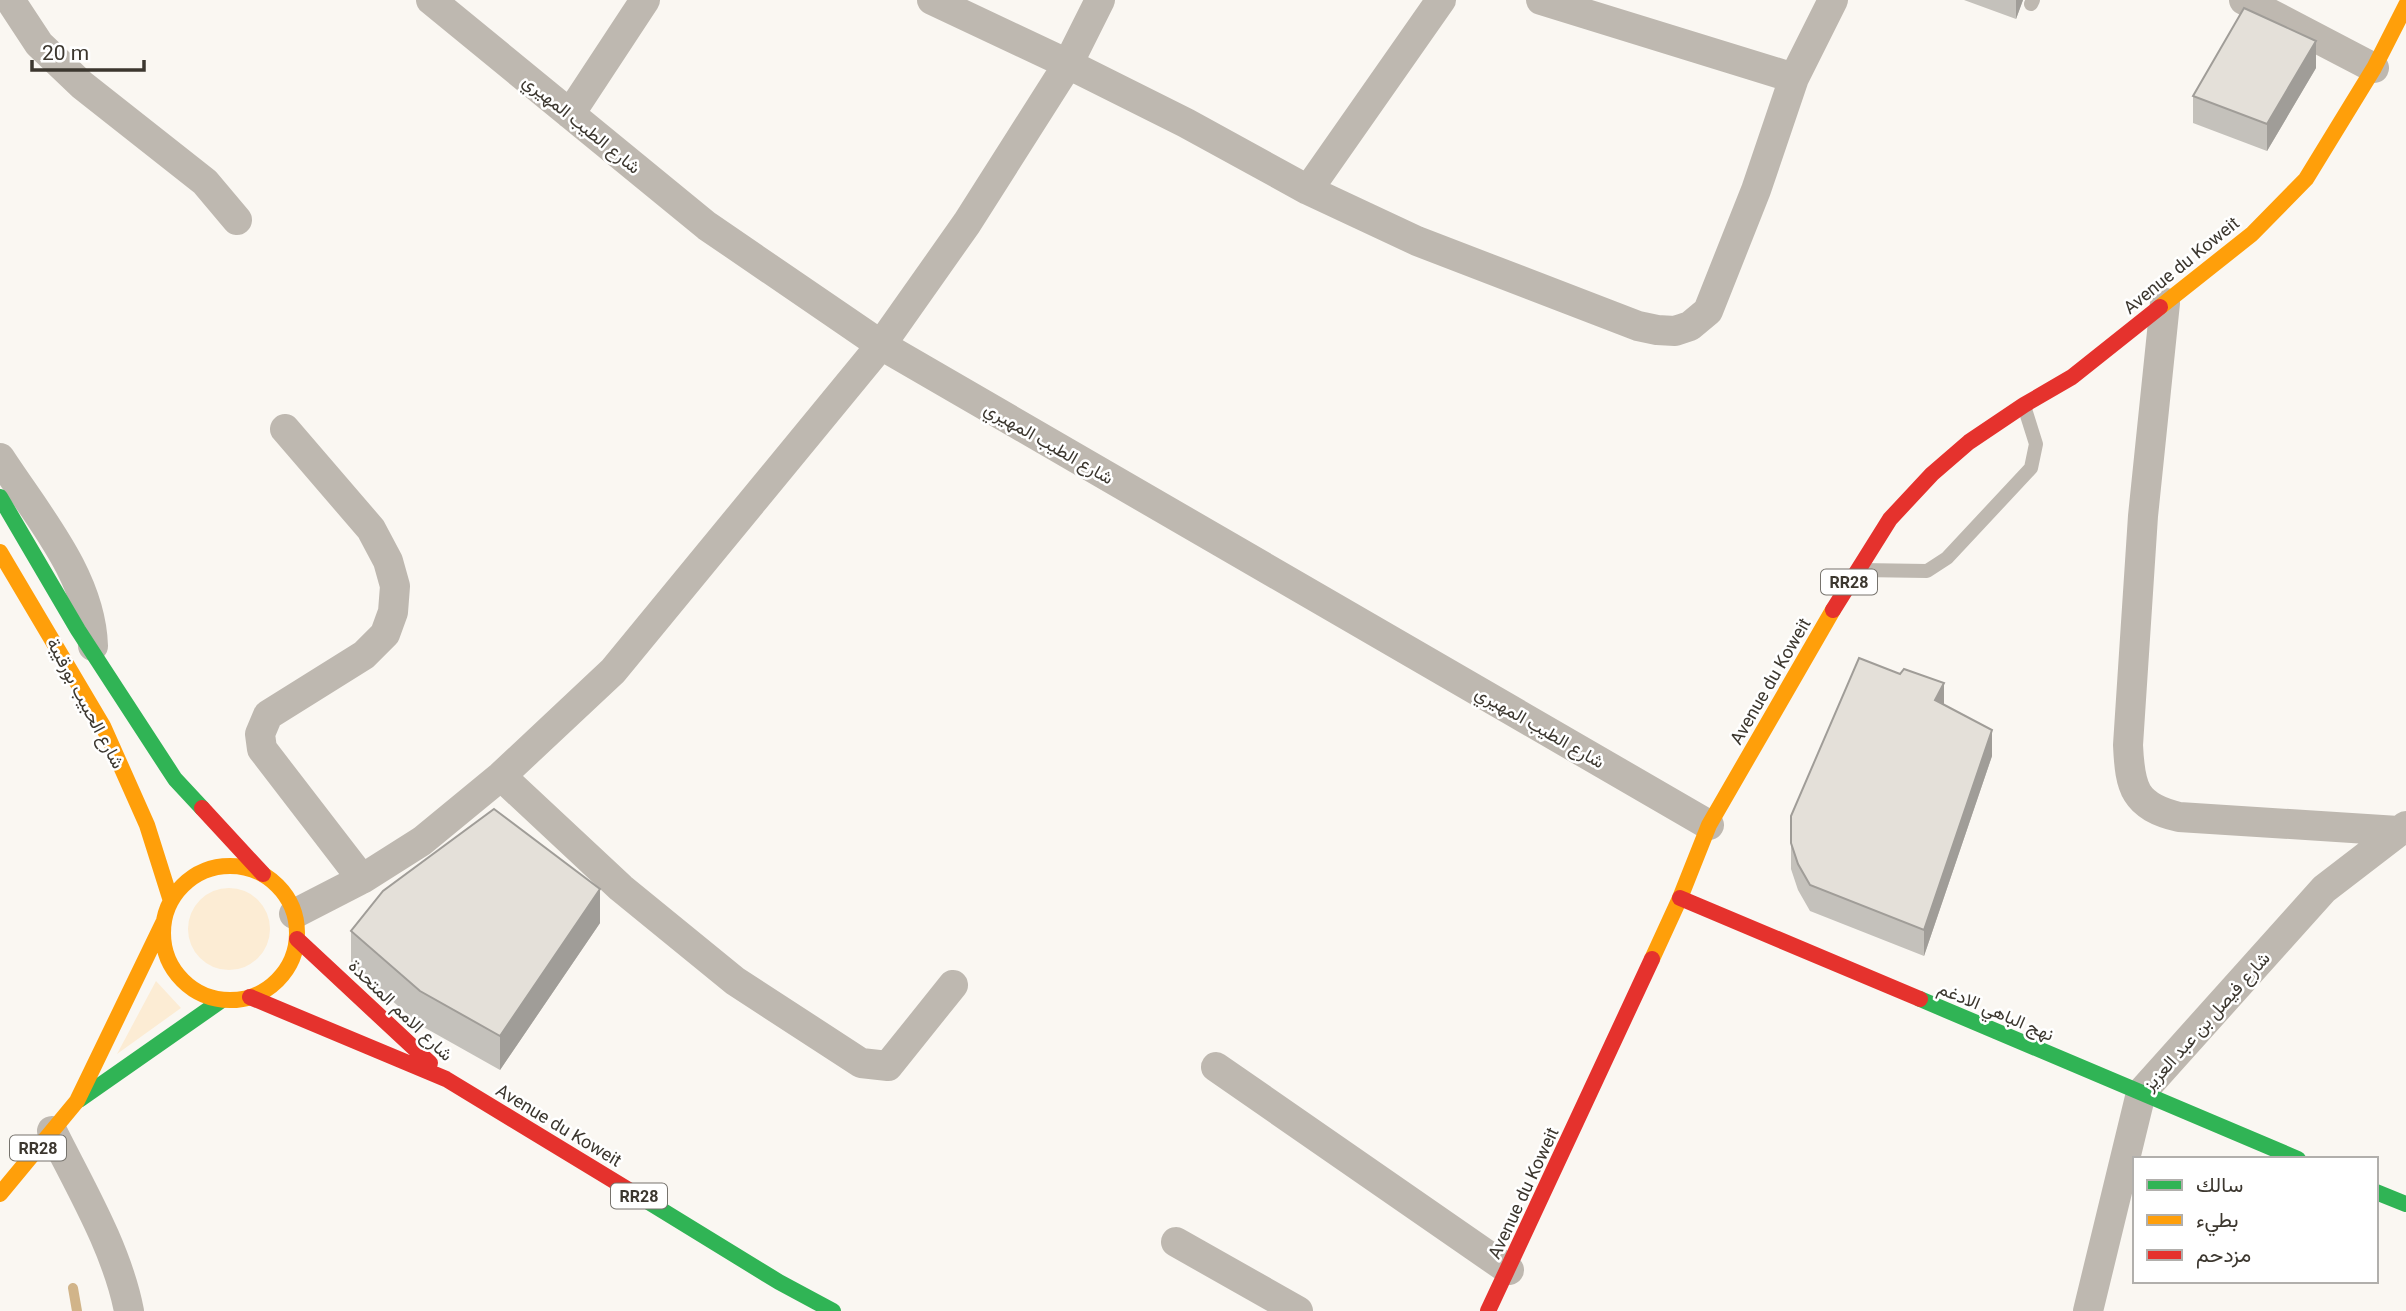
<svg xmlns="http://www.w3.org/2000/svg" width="2406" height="1311" font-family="Roboto,Vazirmatn,sans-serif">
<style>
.green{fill:#fcecd4}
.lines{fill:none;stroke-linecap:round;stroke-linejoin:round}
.stream{stroke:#d1b489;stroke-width:10}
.lane{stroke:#beb8b0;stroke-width:14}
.street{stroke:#beb8b0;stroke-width:30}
.fast{stroke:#30b455;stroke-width:16}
.slow{stroke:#ff9f0a;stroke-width:16}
.jam{stroke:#e5322d;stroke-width:16}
.wall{fill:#c4c1bb}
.shaded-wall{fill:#a09d98}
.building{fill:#e4e0d9;stroke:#a09d98;stroke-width:2}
.labels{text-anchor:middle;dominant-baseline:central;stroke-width:5;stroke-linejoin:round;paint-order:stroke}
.shield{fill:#fff;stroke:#76736d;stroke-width:2}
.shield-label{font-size:16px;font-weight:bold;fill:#3c372f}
.street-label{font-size:18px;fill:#3c372f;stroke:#fff}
</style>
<rect width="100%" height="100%" fill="#faf7f2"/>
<path class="green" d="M188 929a41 41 0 1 1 82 0a41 41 0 1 1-82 0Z
M156,981L181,1008L117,1054Z"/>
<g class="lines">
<path class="stream" d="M73,1288L77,1311"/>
<path class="lane" d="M2031,4L2033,0
M1861,570L1927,571L1947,558L2031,468L2036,444L2024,406"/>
<path class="street" d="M10,0L39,44L82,85L205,182L237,220
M431,0L707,226L881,345L1709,825
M932,0L1068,64L1186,123L1308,190L1417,241L1638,326L1657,330L1675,331L1690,326L1708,311L1756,190L1794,78L1833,0
M1541,0L1794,78
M2244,0L2374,68
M570,114L645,0
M1308,190L1441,0
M2165,303L2143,516L2128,745C2130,788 2134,806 2179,817L2398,831
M285,429L371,529L388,561L395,586L393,612L385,634L364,655L268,715L260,734L262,749L362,879
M0,458C37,515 91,577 93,646
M501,776L621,888L735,981L861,1063L888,1066L953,985
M294,914L362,879L422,841L501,776L613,671L881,345L967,223L1068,64L1100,0
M1216,1067L1509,1270
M52,1131C80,1187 117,1249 129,1311
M1176,1242L1298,1311
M2088,1311L2141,1093L2324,889L2406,826"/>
<path class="fast" d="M0,497L78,630L175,779L202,808
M1920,999L2298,1159
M79,1100L222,1000
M2376,1192L2406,1204
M642,1198L779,1282L833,1311"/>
<path class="slow" d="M2160,307L2252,234L2306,179L2374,68L2406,5
M0,552L103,726L147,825L171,901
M163 933a67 67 0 1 1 134 0a67 67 0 1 1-134 0Z
M1652,959L1680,898L1709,825L1833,610
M0,1194L77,1101L163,923"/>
<path class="jam" d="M1833,610L1890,519L1932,474L1969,442L2024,405L2072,377L2160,307
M202,808L263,874
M1680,898L1920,999
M297,939L430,1063
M250,997L446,1079L642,1198
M1488,1311L1652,959"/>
</g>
<path class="wall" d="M1964,0H2023L2016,19Z
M2316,68L2267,151L2193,123V96Z
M1944,704L1992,756L1924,956L1810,911L1798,890L1791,869V816Z
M600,923L500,1070L420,1025L351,965V931Z"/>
<path class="shaded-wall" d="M2016,0H2023L2016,19Z
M2316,41V68L2267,151V124Z
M1944,683V709L1935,700Z
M1992,730V756L1924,956V930Z
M600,889V923L500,1070V1036Z"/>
<path class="building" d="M2244,8L2316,41L2267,124L2193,96Z
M1859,658L1900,674L1904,669L1944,683L1935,700L1992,730L1924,930L1810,885L1798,864L1791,843V816Z
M494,809L600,889L500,1036L420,991L351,931L383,891Z"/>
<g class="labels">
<g class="shield">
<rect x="1821" y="569.5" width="56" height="25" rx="5"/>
<rect x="10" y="1135.5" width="56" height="25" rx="5"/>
<rect x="611" y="1183.5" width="56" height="25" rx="5"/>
</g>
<g class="shield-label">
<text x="1849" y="582">RR28</text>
<text x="38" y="1148">RR28</text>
<text x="639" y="1196">RR28</text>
</g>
<g class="street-label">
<text transform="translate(582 124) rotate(39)">شارع الطيب المهيري</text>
<text transform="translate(2181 265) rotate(-39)">Avenue du Koweit</text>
<text transform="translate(1049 443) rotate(30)">شارع الطيب المهيري</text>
<text transform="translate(1770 681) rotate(-60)">Avenue du Koweit</text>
<text transform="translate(86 703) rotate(62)">شارع الحبيب بورقيبة</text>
<text transform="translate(1540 727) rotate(30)">شارع الطيب المهيري</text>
<text transform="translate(401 1010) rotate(44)">شارع الامم المتحدة</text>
<text transform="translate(1996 1011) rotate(23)">نهج الباهي الادغم</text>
<text transform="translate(2206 1021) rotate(-48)">شارع فيصل بن عبد العزيز</text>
<text transform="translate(559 1125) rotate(31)">Avenue du Koweit</text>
<text transform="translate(1523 1193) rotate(-65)">Avenue du Koweit</text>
</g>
</g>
<rect x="2133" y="1157" width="245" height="126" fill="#ffffff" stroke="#b1afac" stroke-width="2"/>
<rect x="2147" y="1180" width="35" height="10" fill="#30b455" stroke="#b1afac" stroke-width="2"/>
<text x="2196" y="1192" font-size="21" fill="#3c372f">سالك</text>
<rect x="2147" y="1215" width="35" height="10" fill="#ff9f0a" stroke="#b1afac" stroke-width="2"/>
<text x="2196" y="1227" font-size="21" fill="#3c372f">بطيء</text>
<rect x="2147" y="1250" width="35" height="10" fill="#e5322d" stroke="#b1afac" stroke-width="2"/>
<text x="2196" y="1262" font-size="21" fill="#3c372f">مزدحم</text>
<path d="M32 60v10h112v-10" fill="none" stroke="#3c372f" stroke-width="3.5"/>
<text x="42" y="60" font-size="21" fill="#3c372f" stroke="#ffffff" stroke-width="5" paint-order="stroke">20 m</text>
</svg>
